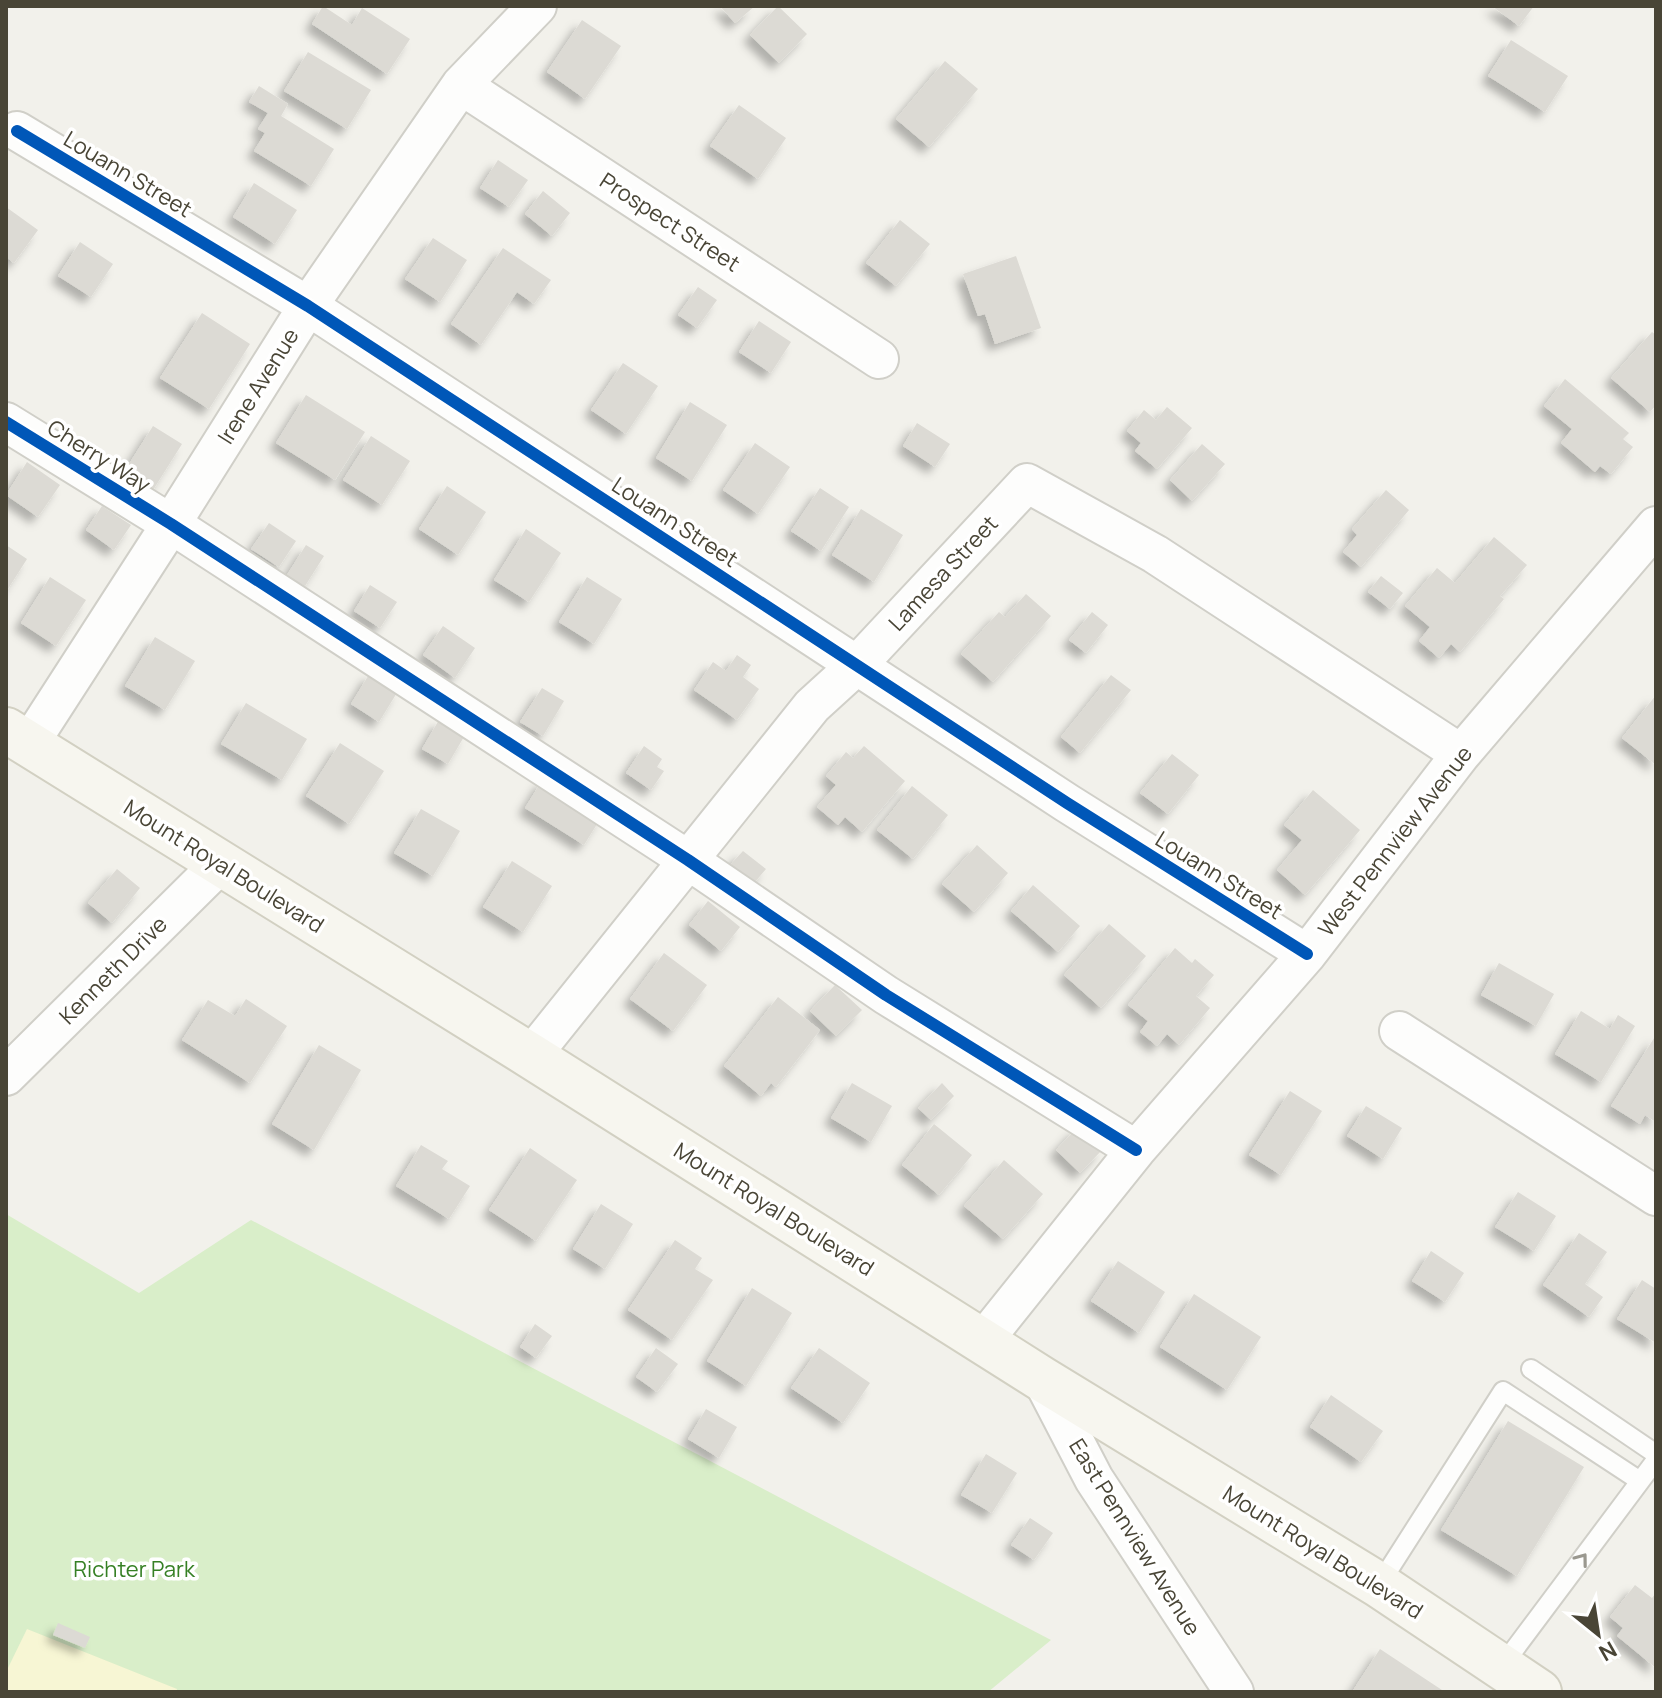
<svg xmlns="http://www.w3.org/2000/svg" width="1662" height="1698" font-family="Manrope,sans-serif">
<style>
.green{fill:#d9eec9}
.sand{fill:#f7f6d4}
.building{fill:#dcdad4;filter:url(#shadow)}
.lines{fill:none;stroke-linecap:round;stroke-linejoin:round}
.service-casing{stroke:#d0cfc8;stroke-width:22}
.minor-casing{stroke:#d0cfc8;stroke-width:42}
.secondary-casing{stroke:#d2d0c2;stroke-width:48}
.service{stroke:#fdfdfc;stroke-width:18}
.minor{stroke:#fdfdfc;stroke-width:38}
.secondary{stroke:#f7f6ef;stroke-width:44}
.cycleway-casing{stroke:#fff;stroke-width:17}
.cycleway{stroke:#0057b8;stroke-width:12}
.oneway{stroke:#9a988f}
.labels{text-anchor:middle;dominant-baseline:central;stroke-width:7;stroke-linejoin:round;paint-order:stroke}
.street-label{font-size:22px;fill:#494536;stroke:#fff}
.park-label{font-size:22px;fill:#368025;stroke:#fff}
</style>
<defs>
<filter id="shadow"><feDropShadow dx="-7" dy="7" stdDeviation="4" flood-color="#0004"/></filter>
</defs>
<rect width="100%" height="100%" fill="#f2f1eb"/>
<path class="green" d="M6,1214L139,1293L251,1220L1051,1640L988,1692H6Z"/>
<path class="sand" d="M27,1629L177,1689L176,1692H6V1672Z"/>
<path class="building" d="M323,6L352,25L362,8L410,39L387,74L312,24Z
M720,6H755L735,23Z
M778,6L807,34L779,63L750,35Z
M1492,6H1534L1519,26Z
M582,20L621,46L585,99L547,72Z
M1511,40L1568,76L1545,112L1488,76Z
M308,52L371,90L347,129L284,91Z
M945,61L978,89L929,147L896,119Z
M259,86L288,104L281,116L334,149L311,186L254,151L265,133L258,129L268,113L249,102Z
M739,105L786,138L758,179L710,146Z
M498,160L528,180L509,207L480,188Z
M254,183L297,210L275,244L233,217Z
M543,191L570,213L552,236L525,214Z
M6,207L38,230L14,263L6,257Z
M900,220L930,244L896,286L866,263Z
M433,238L467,260L440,302L405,279Z
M80,242L113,264L91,297L58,276Z
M503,248L551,280L534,304L517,292L481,345L451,324Z
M1016,256L1041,328L995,344L985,314L978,316L963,274Z
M698,287L717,300L697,328L678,315Z
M202,313L250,344L209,409L160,378Z
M759,321L791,342L771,373L739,352Z
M1652,332L1656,335V405L1650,412L1611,378Z
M623,363L658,386L626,434L591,410Z
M1565,379L1629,433L1623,439L1633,447L1611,474L1600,466L1595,472L1561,443L1572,429L1544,406Z
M306,395L365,432L335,480L276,443Z
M690,402L727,425L692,481L656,458Z
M1167,407L1192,428L1157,469L1135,451L1141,443L1127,431L1144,410L1156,420Z
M917,423L950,444L935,467L903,446Z
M153,426L182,444L153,490L124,472Z
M371,436L410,461L382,505L343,480Z
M755,443L790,467L758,514L723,490Z
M1202,444L1225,464L1192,501L1170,480Z
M27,462L60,485L38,517L6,495Z
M447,486L486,512L458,555L419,529Z
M820,488L849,507L821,551L791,531Z
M1386,490L1409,510L1361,567L1343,552L1357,535L1352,529Z
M102,506L131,525L114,550L86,530Z
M861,509L903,535L874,582L832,555Z
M269,523L296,541L279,567L251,549Z
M526,529L561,553L529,602L494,580Z
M1494,537L1527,565L1500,596L1504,599L1460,652L1451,644L1439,658L1419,641L1430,627L1405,606L1437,568L1455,583Z
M6,545L27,559L6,592Z
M306,545L324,556L305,586L287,575Z
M1381,576L1403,593L1390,609L1368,592Z
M50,577L86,600L56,646L21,623Z
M587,577L622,599L594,644L559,622Z
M370,585L397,602L380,628L354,611Z
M1026,594L1051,616L993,682L961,654L999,612L1005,617Z
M1092,612L1108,625L1086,653L1069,640Z
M443,626L475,648L455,678L423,655Z
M155,637L195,661L165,710L125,686Z
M737,655L751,665L743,677L759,689L737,720L694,690L713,662L726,671Z
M370,673L398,691L379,722L351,704Z
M1111,675L1131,690L1080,753L1061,737Z
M542,688L564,701L543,736L520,722Z
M1656,695V765L1622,738Z
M246,703L307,739L282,780L221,744Z
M439,720L465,735L448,764L422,749Z
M340,743L384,771L349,824L306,796Z
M644,746L662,759L657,767L664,771L651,790L626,773Z
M864,746L905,781L862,832L845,817L838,825L817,807L836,785L826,776L846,752L853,758Z
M1172,754L1199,775L1168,814L1140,793Z
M543,779L602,816L584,845L525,808Z
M912,786L948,815L913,859L877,830Z
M1313,790L1360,830L1305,895L1277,870L1302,840L1284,825Z
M421,809L460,831L433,876L394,853Z
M977,845L1008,873L974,912L942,884Z
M743,851L766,869L754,883L731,864Z
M512,861L552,886L523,932L483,907Z
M117,869L140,888L112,923L88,903Z
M1033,885L1080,926L1058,952L1011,911Z
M708,901L740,927L721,951L689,925Z
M1109,924L1146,956L1101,1008L1064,975Z
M1175,948L1192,963L1195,959L1214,975L1196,996L1210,1008L1179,1045L1167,1034L1157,1046L1140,1032L1148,1021L1128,1005Z
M664,953L707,985L673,1031L630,999Z
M1499,963L1554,994L1536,1026L1481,995Z
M835,985L862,1010L836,1036L810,1011Z
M778,997L820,1030L776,1087L771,1083L761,1096L724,1066Z
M246,999L287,1026L250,1083L182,1040L208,1000L235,1016Z
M1581,1011L1610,1029L1618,1015L1635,1026L1601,1082L1555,1054Z
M1656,1035V1122L1645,1115L1640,1124L1611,1106Z
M319,1045L361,1070L314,1150L272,1124Z
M852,1083L892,1106L871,1142L831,1118Z
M942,1083L954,1096L931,1120L918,1108Z
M1290,1091L1322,1111L1281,1175L1249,1155Z
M1366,1106L1402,1128L1383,1159L1347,1136Z
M934,1124L972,1155L939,1195L902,1165Z
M1078,1127L1102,1150L1080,1173L1056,1150Z
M421,1145L448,1161L442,1169L470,1186L449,1219L396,1186Z
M530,1148L577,1180L536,1241L489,1210Z
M1004,1160L1043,1194L1003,1239L964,1206Z
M1518,1192L1556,1216L1534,1251L1495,1227Z
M601,1204L633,1224L605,1269L573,1249Z
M1579,1233L1607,1252L1585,1284L1603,1297L1589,1317L1543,1285Z
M675,1240L702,1258L695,1269L713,1280L672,1340L628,1310Z
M1431,1251L1464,1273L1445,1302L1412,1281Z
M1118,1261L1165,1292L1139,1333L1091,1301Z
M1642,1280L1656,1289V1343L1617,1319Z
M752,1288L792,1313L746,1386L707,1361Z
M1194,1294L1261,1337L1227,1390L1160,1347Z
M535,1324L552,1336L536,1358L520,1347Z
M656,1348L678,1364L657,1392L636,1377Z
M819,1348L870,1383L843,1423L791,1388Z
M1331,1395L1383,1431L1361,1462L1310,1427Z
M706,1409L737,1427L719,1458L688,1439Z
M1508,1421L1584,1467L1517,1576L1441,1530Z
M986,1454L1017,1473L992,1513L961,1495Z
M1030,1518L1053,1533L1034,1560L1011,1545Z
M1635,1585L1652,1598L1656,1593V1668L1617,1636L1623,1628L1610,1617Z
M58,1623L90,1637L85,1648L53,1635Z
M1380,1649L1445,1692H1352Z"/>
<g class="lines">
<defs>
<path id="service" d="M1531,1369L1656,1454
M1379,1585L1503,1391L1640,1481
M1502,1666L1656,1460"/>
<path id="minor" d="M461,85L879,359
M17,131L308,306L1067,803L1307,954
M6,422L171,524L688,860L886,995L1136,1150
M29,744L171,524L308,306L461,85L537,6
M1399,1031L1656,1196
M531,1056L812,706L857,665L1027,483L1155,554L1461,754
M6,1076L221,863
M983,1341L1136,1150L1307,954L1461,754L1656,526
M1042,1379L1094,1479L1234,1692"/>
<path id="secondary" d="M6,730L531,1056L1042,1379L1379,1585L1539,1692"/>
</defs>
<use href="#service" class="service-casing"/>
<use href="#minor" class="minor-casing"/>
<use href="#secondary" class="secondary-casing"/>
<use href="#service" class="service"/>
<use href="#minor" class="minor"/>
<use href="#secondary" class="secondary"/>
<defs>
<path id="cycleway" d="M17,131L308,306L1067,803L1307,954
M6,422L171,524L688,860L886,995L1136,1150"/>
</defs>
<use href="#cycleway" class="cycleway-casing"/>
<use href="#cycleway" class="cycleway"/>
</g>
<defs><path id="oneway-chevron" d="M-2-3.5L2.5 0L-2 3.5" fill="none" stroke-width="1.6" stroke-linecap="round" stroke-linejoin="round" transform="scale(2)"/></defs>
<use class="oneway" href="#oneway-chevron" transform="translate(1582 1559) rotate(-53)"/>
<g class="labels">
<g class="street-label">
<text transform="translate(128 174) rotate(31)">Louann Street</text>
<text transform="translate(670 222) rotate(33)">Prospect Street</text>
<text transform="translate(258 386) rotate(-58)">Irene Avenue</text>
<text transform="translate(99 456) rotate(32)">Cherry Way</text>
<text transform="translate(675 522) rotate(33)">Louann Street</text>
<text transform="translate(943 573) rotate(-47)">Lamesa Street</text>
<text transform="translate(1395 841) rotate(-52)">West Pennview Avenue</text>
<text transform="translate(224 866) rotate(32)">Mount Royal Boulevard</text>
<text transform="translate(1219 875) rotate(32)">Louann Street</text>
<text transform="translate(113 970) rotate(-45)">Kenneth Drive</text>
<text transform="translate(774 1209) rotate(32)">Mount Royal Boulevard</text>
<text transform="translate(1135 1537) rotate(58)">East Pennview Avenue</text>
<text transform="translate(1323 1552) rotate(32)">Mount Royal Boulevard</text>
</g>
<g class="park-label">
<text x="134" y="1569">Richter Park</text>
</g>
</g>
<rect width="1662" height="1698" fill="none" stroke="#494536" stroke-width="16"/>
<g transform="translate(1598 1634) rotate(150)" stroke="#ffffff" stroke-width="6" paint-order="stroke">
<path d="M0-6L14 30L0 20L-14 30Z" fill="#494536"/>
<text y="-12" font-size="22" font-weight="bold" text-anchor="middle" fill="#494536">N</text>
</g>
</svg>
